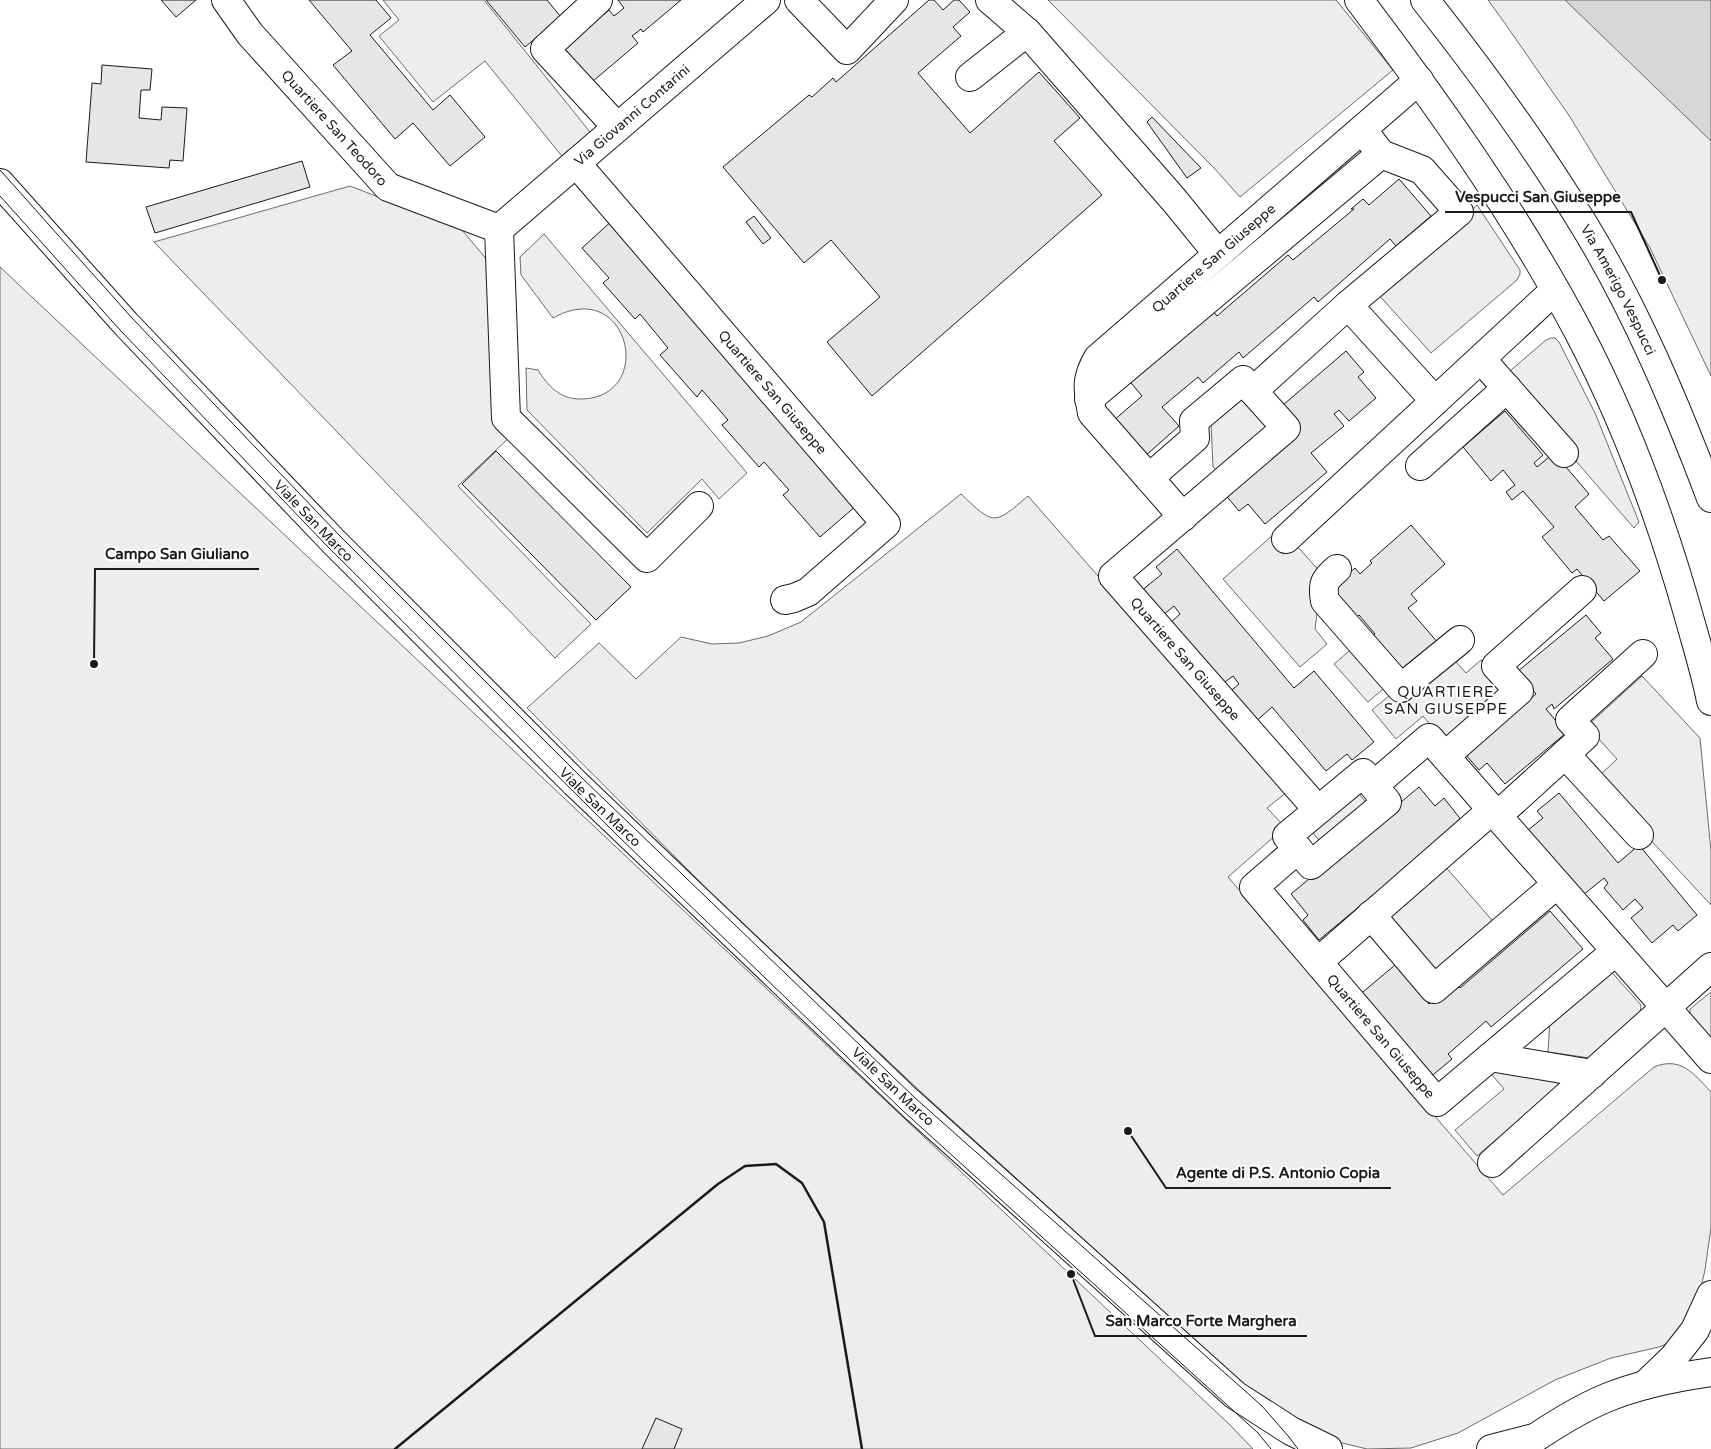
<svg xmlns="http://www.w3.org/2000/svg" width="1711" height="1449" font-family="'Varela Round',sans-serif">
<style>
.green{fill:#ededed;stroke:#6a6a6a}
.water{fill:#d7d7d7;stroke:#6a6a6a}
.building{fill:#e6e6e6;stroke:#1a1a1a}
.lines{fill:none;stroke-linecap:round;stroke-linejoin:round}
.minor-casing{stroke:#1a1a1a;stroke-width:30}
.major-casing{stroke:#1a1a1a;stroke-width:30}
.minor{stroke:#fff;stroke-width:28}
.major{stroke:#fff;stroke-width:28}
.tram{stroke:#1a1a1a;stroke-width:1}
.wall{stroke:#1a1a1a;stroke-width:2.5}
.labels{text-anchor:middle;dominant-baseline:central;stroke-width:4;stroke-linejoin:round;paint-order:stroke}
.street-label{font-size:14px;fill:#1a1a1a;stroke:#fff}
.neighbourhood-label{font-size:15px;letter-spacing:1px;fill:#1a1a1a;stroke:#fff}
.leader{fill:none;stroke:#1a1a1a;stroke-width:2}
.callout-dot{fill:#1a1a1a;stroke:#fff;stroke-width:2}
.callout-label{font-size:15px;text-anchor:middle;font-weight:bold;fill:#1a1a1a;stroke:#fff;stroke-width:4;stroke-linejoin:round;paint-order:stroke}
</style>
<rect width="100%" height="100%" fill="#fff"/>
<path class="green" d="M383,0H484L594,137L565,160L485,61L433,102L379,36L399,20Z
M1048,0H1336L1393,70L1240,197L1214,168Z
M1488,0H1711V376L1650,248L1570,117L1504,22Z
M350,186L461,229L494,268L513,434L458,486L591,624L555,658L154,242Z
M1477,205L1520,270V274L1517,280L1431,353L1378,294Z
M544,234L747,473L719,499L702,479L647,533L527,410L526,368L538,370C548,386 560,399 580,399C657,399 630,275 553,318L521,275L520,257Z
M0,267L1230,1425L1253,1449H0Z
M1551,338H1555L1559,342L1595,413L1639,522L1634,528L1503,377L1546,340Z
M1246,394L1274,425L1219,473L1213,467L1211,424Z
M961,494C994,525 993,526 1028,496L1287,792L1267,808L1285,827L1228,877L1503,1195L1654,1067C1681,1056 1694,1074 1711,1092V1227L1705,1270L1698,1300L1674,1341L1659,1347L1611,1358L1555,1380L1458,1433L1411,1448L1367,1449L1326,1439L1269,1407L921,1092L713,895L527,708L599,643L636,679L681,637L712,644L739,643L768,636L801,622Z
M1281,528L1322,574L1315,629L1327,644L1300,667L1223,579Z
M1355,646L1389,684L1368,702L1334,664Z
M1448,653L1466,673L1481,660L1510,693L1448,746L1423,716L1396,739L1372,710L1396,690Z
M1642,676L1700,738L1711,851V905L1595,780L1617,759L1587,726Z
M1356,790L1368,805L1322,844L1310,829Z
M1443,864L1498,927L1437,980L1382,918Z
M1608,968L1641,1005L1640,1014L1590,1058L1548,1052L1550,1019Z
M1711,992V1041L1690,1018V1009Z
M1487,1069L1569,1078L1477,1156L1455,1130L1504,1089Z"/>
<path class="water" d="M1565,0H1711V141Z"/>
<path class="building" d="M161,0H196L176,17Z
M309,0H376L391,18L370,35L433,110L450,95L485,137L450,166L413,123L395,139L333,65L352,51Z
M486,0H547L561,17L525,47Z
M618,0H681L643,32L641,29L632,36L638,43L592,82L564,48L609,10L614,16L624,8Z
M929,0H934L943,10L954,0H959L970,12L953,27L961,36L918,73L970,133L1039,72L1080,118L1054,141L1102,195L872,396L827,342L880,297L831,240L804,263L723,167L809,95L812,97L833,78L836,82Z
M102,65L152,69L150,90H141L139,118L161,120L162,107L187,108L183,161L170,160L169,168L86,162L92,83L101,84Z
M1152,117L1201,168L1187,178L1147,122Z
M302,161L310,187L155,233L146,207Z
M1399,179L1431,216L1396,246L1390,239L1318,302L1314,297L1243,358L1239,352L1203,383L1198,377L1162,407L1179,426L1144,457L1113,421L1142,396L1126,377L1213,311L1217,316L1288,255L1293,260L1354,209H1351L1363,199L1369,205Z
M754,216L771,238L763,244L746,222Z
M615,218L857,505L820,537L783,495L789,490L764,462L759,467L722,425L728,420L702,390L697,397L660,355L668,348L640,314L635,319L603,283L609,278L582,248Z
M1346,351L1364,372L1358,377L1376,398L1349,421L1339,410L1334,414L1344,426L1311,453L1327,472L1265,524L1248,504L1239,511L1223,492L1294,432L1276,411Z
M1505,411L1543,455L1534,463L1537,467L1554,453L1589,494L1575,507L1603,540L1609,536L1640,571L1604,601L1577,569L1572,573L1542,537L1554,527L1523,491L1512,500L1506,492L1515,485L1503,470L1491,481L1463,447Z
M496,451L631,587L596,620L462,484Z
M1411,525L1445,564L1411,594L1417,601L1408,608L1439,644L1402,676L1369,639L1375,634L1359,615L1350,624L1330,590L1355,568L1360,574L1372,563L1370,561Z
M1177,549L1294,688L1314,671L1374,742L1352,760L1347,754L1326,771L1272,707L1253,724L1227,694L1239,684L1233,676L1221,685L1169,624L1180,614L1174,606L1162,616L1141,591L1162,574L1156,567Z
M1586,615L1601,633L1595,638L1613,659L1554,709L1552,704L1546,709L1566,733L1505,784L1487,763L1479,770L1465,754L1536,694L1517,672Z
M1419,787L1435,806L1444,798L1462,821L1319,940L1303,920L1308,915L1291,894Z
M1559,793L1618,863L1639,845L1697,915L1678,931L1673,925L1652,943L1631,918L1643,908L1635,899L1623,910L1604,888L1608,883L1604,878L1577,900L1522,835L1543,818L1537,811Z
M1550,911L1583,949L1491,1027L1486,1021L1448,1054L1452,1059L1428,1079L1357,997L1395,965L1429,1004L1455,982L1460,988Z
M656,1418L682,1429L674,1449H642Z"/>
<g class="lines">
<defs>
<g id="minor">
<path id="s1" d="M226,0L250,34L388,187L499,229"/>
<path d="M598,0L545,49L617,127"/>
<path d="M799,0L847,50L894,0"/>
<path d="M990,0L1027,32"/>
<path d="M1359,0C1439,106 1516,214 1578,331C1627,424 1663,523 1691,624C1698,649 1706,675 1711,701"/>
<path d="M970,77L1027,32L1174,200L1218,254"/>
<path id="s2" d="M576,163L886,524L808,592L794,598L785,600"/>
<path id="s3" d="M0,183L126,324L333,541L575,783L909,1102L1235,1395L1291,1431L1328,1449"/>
<path d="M499,229L506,418L647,558L699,506"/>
<path id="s4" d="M499,229L766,0"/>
<path d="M1348,305L1459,212L1422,170L1381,154L1371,141"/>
<path d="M1481,359L1564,453"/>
<path d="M1253,391L1348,305L1435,401"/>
<path d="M1089,399L1381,154"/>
<path d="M1420,466L1507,388"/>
<path id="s5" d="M1149,478L1195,438L1194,421L1243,380L1286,428L1113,576L1318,810"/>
<path id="s6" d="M1183,517L1092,413C1088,389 1085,380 1098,358L1419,80"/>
<path d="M1286,539L1555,290"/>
<path d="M1337,569C1324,580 1322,584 1325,601L1401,688L1460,640"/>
<path d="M1565,754L1639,835"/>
<path d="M1445,756L1519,691L1496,666L1582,590"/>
<path d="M1363,773L1387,802L1311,865L1287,836Z"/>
<path d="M1374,785L1429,738L1711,1059"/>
<path d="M1497,816L1585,736L1570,720L1643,654"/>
<path id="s7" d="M1298,849L1254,887L1437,1102L1616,951"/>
<path d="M1371,915L1434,989L1557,884"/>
<path d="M1318,962L1492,810"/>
<path d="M1490,1057L1592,1074"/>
<path d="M1492,1163L1711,967"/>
<path d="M1645,1385L1674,1357L1695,1330L1711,1295"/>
<path d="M1491,1449L1534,1438"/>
</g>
<g id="major">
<path id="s8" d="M1425,0C1482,72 1536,146 1584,225C1636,310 1676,405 1711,498"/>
<path d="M1519,1449C1546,1430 1575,1411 1606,1398C1639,1384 1676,1377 1711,1372"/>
</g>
</defs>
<use href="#minor" class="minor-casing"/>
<use href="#major" class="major-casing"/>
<use href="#minor" class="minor"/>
<use href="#major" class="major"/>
<path class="tram" d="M0,170L132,318L339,535L581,777L914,1097L1262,1406L1289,1437L1298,1449
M0,196L120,330L327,546L620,838L901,1109L1258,1433L1271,1449"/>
<path class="wall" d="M395,1449L718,1184L745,1166L776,1164L802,1183L824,1222L862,1449"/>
</g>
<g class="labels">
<g class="street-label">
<text stroke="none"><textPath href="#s4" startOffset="175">Via Giovanni Contarini</textPath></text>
<text stroke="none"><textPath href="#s1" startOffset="168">Quartiere San Teodoro</textPath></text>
<text stroke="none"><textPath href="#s6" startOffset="348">Quartiere San Giuseppe</textPath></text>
<text stroke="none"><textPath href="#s8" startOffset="349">Via Amerigo Vespucci</textPath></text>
<text stroke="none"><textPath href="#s2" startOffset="302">Quartiere San Giuseppe</textPath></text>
<text stroke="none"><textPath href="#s3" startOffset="461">Viale San Marco</textPath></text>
<text stroke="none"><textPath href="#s5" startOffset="544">Quartiere San Giuseppe</textPath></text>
<text stroke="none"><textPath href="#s3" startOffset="866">Viale San Marco</textPath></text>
<text stroke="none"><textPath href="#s7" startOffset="254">Quartiere San Giuseppe</textPath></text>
<text stroke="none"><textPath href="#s3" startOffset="1271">Viale San Marco</textPath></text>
</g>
<g class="neighbourhood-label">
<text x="1446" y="692">QUARTIERE<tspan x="1446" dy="17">SAN GIUSEPPE</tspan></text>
</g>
</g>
<path class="leader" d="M1662 280L1631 212H1445M94 664L95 569H259M1128 1131L1166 1188H1391M1071 1274L1095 1336H1307"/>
<g class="callout-dot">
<circle cx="1662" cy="280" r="5"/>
<circle cx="94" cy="664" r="5"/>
<circle cx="1128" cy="1131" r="5"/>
<circle cx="1071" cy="1274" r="5"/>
</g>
<g class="callout-label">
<text x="1538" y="202">Vespucci San Giuseppe</text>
<text x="177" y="559">Campo San Giuliano</text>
<text x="1278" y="1178">Agente di P.S. Antonio Copia</text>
<text x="1201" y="1326">San Marco Forte Marghera</text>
</g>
</svg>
